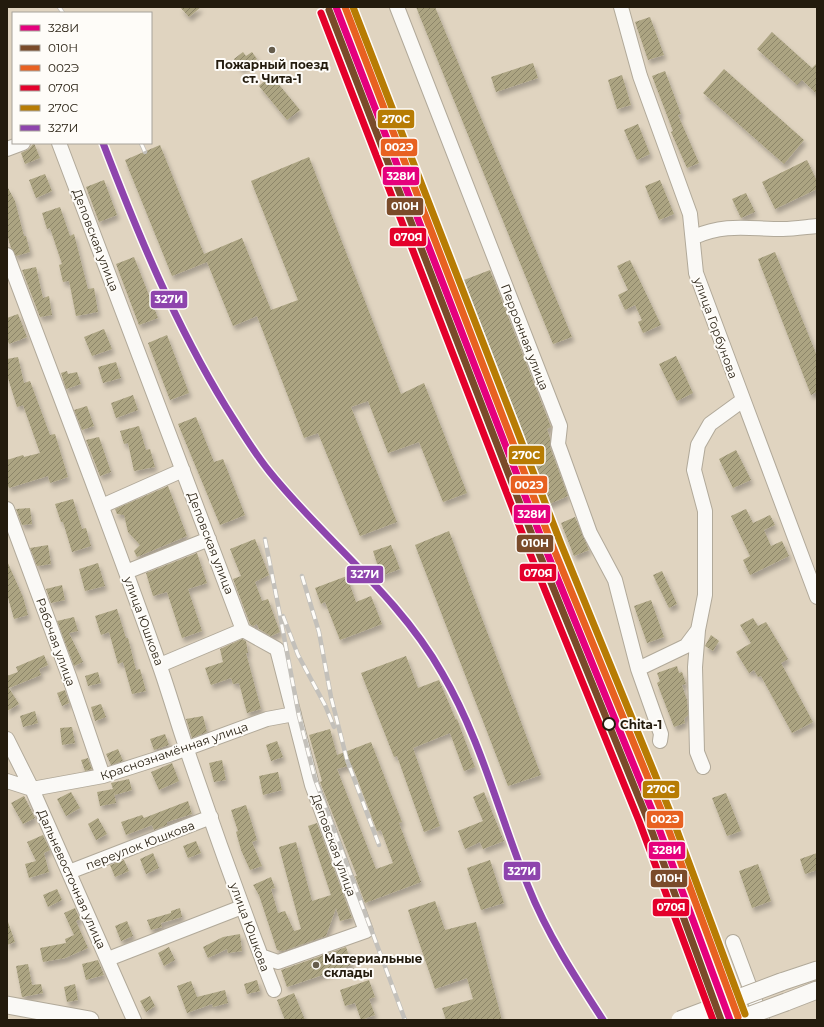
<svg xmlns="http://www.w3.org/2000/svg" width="824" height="1027" font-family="Montserrat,sans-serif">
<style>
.building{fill:url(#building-hatch);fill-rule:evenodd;filter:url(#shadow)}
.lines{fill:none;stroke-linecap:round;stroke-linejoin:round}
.minor-casing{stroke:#b1a999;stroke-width:16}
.major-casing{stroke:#b1a999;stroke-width:19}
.minor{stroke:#faf9f6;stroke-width:14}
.major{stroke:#faf9f6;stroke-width:17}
.rail-casing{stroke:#c3c0ba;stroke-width:4.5}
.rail{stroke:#fefcf8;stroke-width:3;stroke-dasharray:9;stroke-linecap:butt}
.major-bridge-casing{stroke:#b1a999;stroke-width:19;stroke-linecap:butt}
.major-bridge{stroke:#faf9f6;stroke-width:17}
.rail-1-casing{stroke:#fefcf8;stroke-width:10}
.rail-2-casing{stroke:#fefcf8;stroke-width:10}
.rail-3-casing{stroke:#fefcf8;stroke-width:10}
.rail-4-casing{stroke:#fefcf8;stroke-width:10}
.rail-5-casing{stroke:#fefcf8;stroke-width:10}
.rail-6-casing{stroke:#fefcf8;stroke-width:10}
.rail-1{stroke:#e5007d;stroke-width:7}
.rail-2{stroke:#7a4b2a;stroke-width:7}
.rail-3{stroke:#e86121;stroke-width:7}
.rail-4{stroke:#e4002b;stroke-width:7}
.rail-5{stroke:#b77c04;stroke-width:7}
.rail-6{stroke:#8e44ad;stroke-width:7}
.poi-dot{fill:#655c4c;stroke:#fefcf8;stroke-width:1.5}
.stop-dot{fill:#fefcf8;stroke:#231b0d;stroke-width:2}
.labels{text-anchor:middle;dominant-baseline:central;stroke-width:4;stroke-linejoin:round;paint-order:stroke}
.poi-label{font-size:12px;font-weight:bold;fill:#231b0d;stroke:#fefcf8}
.street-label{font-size:12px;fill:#231b0d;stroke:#fefcf8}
.stop-label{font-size:12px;font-weight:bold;fill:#231b0d;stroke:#fefcf8;text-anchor:start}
.line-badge{stroke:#fefcf8;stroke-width:1.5}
.badge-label{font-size:11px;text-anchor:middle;font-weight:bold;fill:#fff}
</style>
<defs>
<pattern id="building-hatch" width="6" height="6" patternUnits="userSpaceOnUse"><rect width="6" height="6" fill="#aca482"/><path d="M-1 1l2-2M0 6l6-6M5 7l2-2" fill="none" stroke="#8c8569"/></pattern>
<filter id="shadow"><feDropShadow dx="2.5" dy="4.5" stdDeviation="2" flood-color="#0004"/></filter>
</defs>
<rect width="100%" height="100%" fill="#e0d4c0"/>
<path class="building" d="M180,7H201L189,17Z
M416,7H435L572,337L553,344Z
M650,17L664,55L648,60L635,22Z
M772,32L812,68L817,63V94L802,80L797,85L757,49Z
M243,52L246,56L252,52L257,59L241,69L234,59Z
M533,63L538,78L496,92L491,77Z
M724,69L804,140L784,164L703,93Z
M665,71L681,114L678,115L699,163L687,168L671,132L673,131L652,76Z
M271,75L300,110L287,120L259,86Z
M622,75L631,105L617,109L608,80Z
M638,124L650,154L637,160L624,130Z
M34,143L40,158L25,164L21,153L29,149Z
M160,145L204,254L242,238L271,310L298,300L251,181L309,157L401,394L424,383L467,493L443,502L419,442L388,453L368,401L351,407L397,522L360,536L318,433L304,438L257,316L233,326L207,262L172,276L125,160Z
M807,160L817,181V189L775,209L762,182Z
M45,174L52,191L36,198L29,180Z
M104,180L117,215L99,222L86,187Z
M660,180L674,214L659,220L645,186Z
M7,186L15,201L24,236H26L30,252L16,256L11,248L7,234Z
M746,193L755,212L741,218L732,199Z
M60,207L70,236L74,234L88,289L94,288L98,312L76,316L69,281L63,282L59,265L62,264L50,228L47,229L42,213Z
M775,252L817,356V392L811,395L758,259Z
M134,257L158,318L139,325L116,264Z
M630,260L661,325L643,333L638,322L642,320L635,305L625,310L618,295L628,290L617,266Z
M36,267L43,298L49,296L52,315L40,317L22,270Z
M490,270L551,427L547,429L550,438V447L568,496L547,505L525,437L464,280Z
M18,314L27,337L9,344L7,339V318Z
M104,329L112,349L92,356L84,337Z
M167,335L189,393L170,400L148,343Z
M676,356L693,393L677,401L659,364Z
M18,357L24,383L30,381L50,435L55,434L68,477L50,483L48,476L9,488L7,483V460L23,455L24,457L40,453L23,405L17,407L7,375V359Z
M116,362L121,378L103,383L98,367Z
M67,371L68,374L77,372L81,384L66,389L61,373Z
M133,395L138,410L116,418L111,403Z
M87,406L94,426L82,430L74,410Z
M196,417L214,462L223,459L245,515L220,525L178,424Z
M139,426L146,450L150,449L155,467L134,471L128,443L124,444L120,431Z
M99,437L111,472L100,476L86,440Z
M736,450L751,480L733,488L719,459Z
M168,486L187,536L137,557L134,551L140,545L128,532L124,515L117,514L115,509Z
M73,499L82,529L86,528L91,546L72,552L63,522H61L55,504Z
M30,508L32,524L22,525L16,509Z
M746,509L753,523L770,515L775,525L764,530L771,546L782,541L789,556L750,575L743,560L750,556L731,516Z
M575,517L589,550L574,556L561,523Z
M449,531L541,775L508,786L415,545Z
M255,539L269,575L255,582L262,601L268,599L280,632L271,636L259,629L257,624L253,626L250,624L233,579L241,576L230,549Z
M48,545L51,564L37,566L30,548Z
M391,545L400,569L381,576L373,551Z
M197,553L207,583L188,589L202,631L182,638L167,592L153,596L146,573Z
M7,561L23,597L28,615L14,619L7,594Z
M98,563L105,586L85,591L79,569Z
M662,571L677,604L669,608L653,575Z
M347,576L356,602L371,596L382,624L340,640L325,602L321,604L315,588Z
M62,585L65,600L51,603L46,589Z
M651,600L664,637L647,643L634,606Z
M117,609L126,638H128L136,670L140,669L146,691L132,694L123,662L118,664L109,632L101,635L95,616Z
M74,617L78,631L69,633L83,662L74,666L57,621Z
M753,618L758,626L766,622L788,659L781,663L813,722L792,733L761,676L758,677L754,670L749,673L736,652L751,643L740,625Z
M711,635L719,641L713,651L705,646Z
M242,639L246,641L248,653H246L261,709L247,713L239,683L233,684L231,678L211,685L205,668L223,662L220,649Z
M44,655L48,665L39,669L41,675L9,688L19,704L7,711V676L18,672L16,667Z
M406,656L418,688L439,680L456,720L457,719L475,767L464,771L450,733L413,748L440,826L424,832L397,756L394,757L361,673Z
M677,666L679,673L682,672L686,684L682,685L687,700L688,715L684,719L685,723L674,727L657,683L660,681L657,673Z
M98,672L101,683L88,686L85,676Z
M65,690L69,703L62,706L57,693Z
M101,704L106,717L95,721L91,707Z
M35,711L38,723L23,727L20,716Z
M203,716L207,732L192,738L186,719Z
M72,727L75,743L62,745L60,728Z
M330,729L337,755L371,742L402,822L399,823L421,882L365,903L355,876H357L320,782L322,781L309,735ZM352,765L377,831L381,830L393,863L376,869L337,769Z
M165,734L169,745L154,750L150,739Z
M277,741L283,757L271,761L266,745Z
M118,749L123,761L111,765L106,754Z
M88,758L92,769L85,771L81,760Z
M222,760L226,780L214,782L209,763Z
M172,763L179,781L159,790L151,772Z
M278,772L282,790L263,795L259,776Z
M129,779L132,790L115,795L114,792L116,803L100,806L97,792L113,789L111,783Z
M71,792L80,808L66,816L57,799Z
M484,792L504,841L483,849L480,842L465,849L458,831L483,821L473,797Z
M726,793L741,831L727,836L712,798Z
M24,796L35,818L23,824L11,803Z
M188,801L192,814L167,822V825L154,830L152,825L126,835L121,822L142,815L144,818Z
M246,805L257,840L252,842L262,866L250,870L241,850L236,832L238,831L231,810Z
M98,818L107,834L96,840L88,824Z
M317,823L352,918L340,921L336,908L326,936L283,951L277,950L259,895L253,885L271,877L275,888L271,889L278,913L285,911L294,931L301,929L279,847L296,842L312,901L331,895L308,826Z
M43,835L50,850L44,853L49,872L29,878L25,864L36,861L27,842Z
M196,841L201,853L188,858L183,846Z
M153,853L159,868L146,874L140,859Z
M817,853V870L805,874L800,859Z
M124,860L129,871L115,877L110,865Z
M490,860L504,903L481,910L467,868Z
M758,864L771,901L752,908L739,871Z
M57,889L62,900L48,907L43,895Z
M435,901L445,930L476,922L502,1020H446L442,1008L473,999L467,978L435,989L408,910Z
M75,908L80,919L76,921L88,948L65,958L43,962L40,948L66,943L65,939L74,935L64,913Z
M180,908L182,917L161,923L162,927L151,930L147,920L171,913V911Z
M127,921L133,936L121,941L115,926Z
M7,922H8L15,942L7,945Z
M240,934L242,951L228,953L227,949L208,958L203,947L223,937Z
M169,947L175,960L164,966L158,953Z
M346,947L352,965L287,987L281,970Z
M98,960L104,975L86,980L82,964Z
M28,964L32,985L41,984L43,993L22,997L16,966Z
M257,980L260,991L247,994L244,984Z
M369,980L375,997L369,999L375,1015L361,1020L355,1003L345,1006L340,990Z
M191,981L197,997L225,990L228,1003L213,1007L212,1004L187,1013L177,986Z
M75,984L78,1000L67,1002L64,987Z
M294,993L305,1020H285L277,1000Z
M150,996L155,1006L146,1012L140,1001Z"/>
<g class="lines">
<defs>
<path id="minor" d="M397,7L560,426L558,444L590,533L615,580L638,669L686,646L698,630L705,595V511L694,470L698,445L710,424L743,400
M621,7L640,76L690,214L696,273L817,597
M59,143L243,630L277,649L312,785L366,931L278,962L261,956
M7,149L23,143
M694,237C726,223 748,229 783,229C794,229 806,227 817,226
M7,255C58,392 111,527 159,664C169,692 177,721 187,750C214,830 243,910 274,990
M102,506L183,470
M7,509L70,679L103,776
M126,572L209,539
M698,630L695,667L697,752L703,767
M160,665L243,630
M638,669L661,734L660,741
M7,739L32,789L134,1020
M7,781L32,789L103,776L169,755L267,719L294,714
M69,872L211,817
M733,942L762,1020
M108,959L242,907"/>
<path id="major" d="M781,982L817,970
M786,1002L817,990
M7,1005L90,1020"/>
</defs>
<use href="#minor" class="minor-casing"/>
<use href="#major" class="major-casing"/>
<use href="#minor" class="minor"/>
<use href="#major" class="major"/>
<defs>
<path id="rail" d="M59,7L63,13
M328,7L405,202L718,1020
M353,7L376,86L461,290L545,505
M141,143L145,152
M265,539L276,595
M302,576L319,632L331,697L347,760L379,845
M275,589L299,716L315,779L405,1020
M283,616L298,655L325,705L334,727"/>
</defs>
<use href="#rail" class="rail-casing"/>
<use href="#rail" class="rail"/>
<defs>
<path id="major-bridge" d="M680,1020L781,982
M737,1020L786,1002"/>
</defs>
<use href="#major-bridge" class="major-bridge-casing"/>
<use href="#major-bridge" class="major-bridge"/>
<defs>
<path id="rail-1" d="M336,7L546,550L654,815L730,1020"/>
<path id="rail-2" d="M329,10L539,553L647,818L721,1020"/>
<path id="rail-3" d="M345,7L553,547L662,812L738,1017"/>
<path id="rail-4" d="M321,13L531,556L639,821L713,1020"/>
<path id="rail-5" d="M353,7L561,544L669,809L745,1014"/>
<path id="rail-6" d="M103,143C138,234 175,324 226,407C240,429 253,451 269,471C324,540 398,595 442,673C481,739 499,815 528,886C547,934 575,977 603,1020"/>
</defs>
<use href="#rail-1" class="rail-1-casing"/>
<use href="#rail-2" class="rail-2-casing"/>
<use href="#rail-3" class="rail-3-casing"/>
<use href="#rail-4" class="rail-4-casing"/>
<use href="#rail-5" class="rail-5-casing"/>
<use href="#rail-6" class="rail-6-casing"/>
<use href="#rail-1" class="rail-1"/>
<use href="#rail-2" class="rail-2"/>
<use href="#rail-3" class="rail-3"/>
<use href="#rail-4" class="rail-4"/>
<use href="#rail-5" class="rail-5"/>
<use href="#rail-6" class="rail-6"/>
</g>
<g class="poi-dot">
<circle cx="272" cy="50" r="4"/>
<circle cx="316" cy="965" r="4"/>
</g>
<circle class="stop-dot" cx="609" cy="724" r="6"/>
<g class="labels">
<g class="poi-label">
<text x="272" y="64">Пожарный поезд<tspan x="272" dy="14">ст. Чита-1</tspan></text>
<text x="324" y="958" text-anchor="start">Материальные<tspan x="324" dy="14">склады</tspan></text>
</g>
<g class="street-label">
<text transform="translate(96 240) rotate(69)">Деповская улица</text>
<text transform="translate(716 328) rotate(70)">улица Горбунова</text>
<text transform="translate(525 337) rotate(69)">Перронная улица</text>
<text transform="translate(211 543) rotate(69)">Деповская улица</text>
<text transform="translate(144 621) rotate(70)">улица Юшкова</text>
<text transform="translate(56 642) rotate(70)">Рабочая улица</text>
<text transform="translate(174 751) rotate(-19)">Краснознамённая улица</text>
<text transform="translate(140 845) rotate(-21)">переулок Юшкова</text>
<text transform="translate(334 845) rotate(70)">Деповская улица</text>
<text transform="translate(72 879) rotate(66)">Дальневосточная улица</text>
<text transform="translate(250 927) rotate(70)">улица Юшкова</text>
</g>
<g class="stop-label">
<text x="620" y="724">Chita-1</text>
</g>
</g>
<g class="line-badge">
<rect x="377" y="109" width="38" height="20" rx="4" fill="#b77c04"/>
<rect x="380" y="138" width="38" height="19" rx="4" fill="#e86121"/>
<rect x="382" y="166" width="38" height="20" rx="4" fill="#e5007d"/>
<rect x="386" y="197" width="38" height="19" rx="4" fill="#7a4b2a"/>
<rect x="389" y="227" width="38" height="20" rx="4" fill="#e4002b"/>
<rect x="150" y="290" width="38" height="19" rx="4" fill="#8e44ad"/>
<rect x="508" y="445" width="37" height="20" rx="4" fill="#b77c04"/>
<rect x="510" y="475" width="38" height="19" rx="4" fill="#e86121"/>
<rect x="513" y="504" width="38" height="20" rx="4" fill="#e5007d"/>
<rect x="516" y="534" width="38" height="19" rx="4" fill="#7a4b2a"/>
<rect x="519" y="563" width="38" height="19" rx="4" fill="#e4002b"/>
<rect x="346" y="565" width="38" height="19" rx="4" fill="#8e44ad"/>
<rect x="642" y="780" width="38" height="19" rx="4" fill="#b77c04"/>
<rect x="646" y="810" width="38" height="19" rx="4" fill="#e86121"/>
<rect x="648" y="841" width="38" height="19" rx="4" fill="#e5007d"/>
<rect x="503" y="861" width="38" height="20" rx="4" fill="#8e44ad"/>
<rect x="650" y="869" width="38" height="19" rx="4" fill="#7a4b2a"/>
<rect x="652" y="898" width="38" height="19" rx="4" fill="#e4002b"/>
</g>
<g class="badge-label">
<text x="396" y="123">270С</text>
<text x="399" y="151">002Э</text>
<text x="401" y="180">328И</text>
<text x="405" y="210">010Н</text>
<text x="408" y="241">070Я</text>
<text x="169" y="303">327И</text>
<text x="526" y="459">270С</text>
<text x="529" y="489">002Э</text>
<text x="532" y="518">328И</text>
<text x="535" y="547">010Н</text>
<text x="538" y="577">070Я</text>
<text x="365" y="578">327И</text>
<text x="661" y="793">270С</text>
<text x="665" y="823">002Э</text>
<text x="667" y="854">328И</text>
<text x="522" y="875">327И</text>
<text x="669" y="882">010Н</text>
<text x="671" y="911">070Я</text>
</g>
<rect width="824" height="1027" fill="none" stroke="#231b0d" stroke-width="16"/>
<rect x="12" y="12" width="140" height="132" fill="#fefcf8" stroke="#a6a29a"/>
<rect x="20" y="25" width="20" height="6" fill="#e5007d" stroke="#a6a29a"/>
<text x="48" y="32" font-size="12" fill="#231b0d">328И</text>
<rect x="20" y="45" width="20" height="6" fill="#7a4b2a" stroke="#a6a29a"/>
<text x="48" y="52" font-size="12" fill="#231b0d">010Н</text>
<rect x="20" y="65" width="20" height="6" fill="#e86121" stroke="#a6a29a"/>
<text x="48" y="72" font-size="12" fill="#231b0d">002Э</text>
<rect x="20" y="85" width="20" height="6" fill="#e4002b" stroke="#a6a29a"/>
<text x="48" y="92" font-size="12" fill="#231b0d">070Я</text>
<rect x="20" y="105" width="20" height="6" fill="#b77c04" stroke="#a6a29a"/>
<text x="48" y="112" font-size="12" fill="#231b0d">270С</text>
<rect x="20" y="125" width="20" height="6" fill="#8e44ad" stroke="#a6a29a"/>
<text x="48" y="132" font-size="12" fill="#231b0d">327И</text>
</svg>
